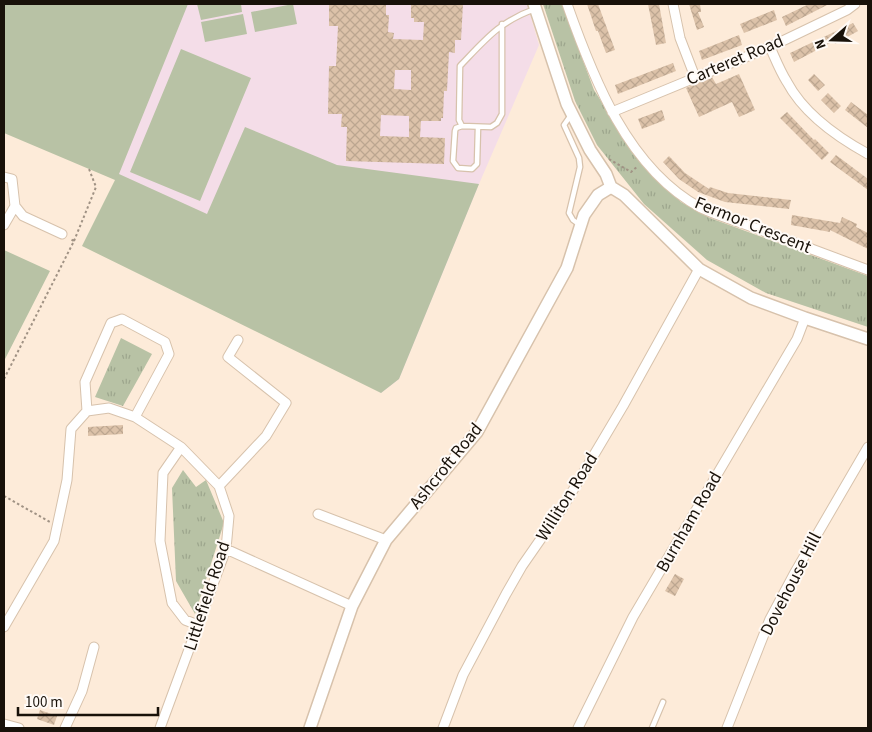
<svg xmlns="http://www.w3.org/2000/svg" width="872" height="732" font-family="'Source Sans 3',sans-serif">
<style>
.education{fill:#f4dde8}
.grass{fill:url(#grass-tufts)}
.green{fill:#b8c2a5}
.building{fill:url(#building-cross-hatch);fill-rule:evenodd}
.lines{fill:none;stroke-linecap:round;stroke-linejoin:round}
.lane-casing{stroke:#d7c2ac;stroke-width:7}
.street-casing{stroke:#d7c2ac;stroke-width:11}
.secondary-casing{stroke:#d7c2ac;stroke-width:14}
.path{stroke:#a09284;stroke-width:2;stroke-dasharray:2.5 2.5;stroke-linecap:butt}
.lane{stroke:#fff;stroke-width:4.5}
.street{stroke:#fff;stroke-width:9}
.secondary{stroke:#fff;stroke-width:11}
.labels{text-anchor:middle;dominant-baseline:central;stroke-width:4;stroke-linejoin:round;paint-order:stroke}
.street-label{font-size:18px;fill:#181109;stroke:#fffaf6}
</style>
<defs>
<pattern id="grass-tufts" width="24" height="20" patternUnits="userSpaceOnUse" patternTransform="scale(1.25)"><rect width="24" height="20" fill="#b8c2a5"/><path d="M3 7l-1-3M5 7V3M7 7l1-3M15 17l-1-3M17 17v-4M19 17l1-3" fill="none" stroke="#9da68d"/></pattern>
<pattern id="building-cross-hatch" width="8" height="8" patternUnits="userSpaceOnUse" patternTransform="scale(1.25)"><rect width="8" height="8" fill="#dcc2a9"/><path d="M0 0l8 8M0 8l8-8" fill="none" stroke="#bca690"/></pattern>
</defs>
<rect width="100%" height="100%" fill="#fdebd9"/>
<path class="education" d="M4,4H527L539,45L479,184L399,379L381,393L118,174Z"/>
<path class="grass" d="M543,4H562L594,90L640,161L681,202L710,218L868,276V327L766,293L707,260L644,204L597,145L575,101Z
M121,338L152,354L123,406L95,397Z
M183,470L196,487L206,480L224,523L195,614L176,581L172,488Z"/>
<path class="green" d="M4,4H188L119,174L207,214L245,127L337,165L479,184L399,379L381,393L82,246L115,180L4,133Z
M197,4H241L242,12L201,20Z
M293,4L297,24L255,32L251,12Z
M243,14L247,34L205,42L201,22Z
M181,49L251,78L200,201L130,172Z
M4,250L50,271L4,361Z"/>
<path class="building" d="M329,4L363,5V4H386V15H389L388,32L394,33L393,39L423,40L424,22H414V18H411V4H463L461,40H455V53L449,52L447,91H444L443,118H441V121H421L420,137L445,138L444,164L346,161L347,127H341L342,114H328L329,66H336L338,26H329ZM395,70H411V90L394,89ZM381,115L409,116V137L380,136Z
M587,4H598L615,50L606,53L598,31H596Z
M648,4H659L666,43L656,45Z
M689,4H700L701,12H698L704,27L697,30Z
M809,4H829L786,26L782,17Z
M774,10L777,20L744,33L740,24Z
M853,23L858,31L835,44L834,41L794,62L790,53Z
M739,35L742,45L702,60L699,51Z
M673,63L676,71L618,94L615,85Z
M739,74L755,110L739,117L732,102L699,117L686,88L712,77L716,84Z
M814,74L825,85L818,91L808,80Z
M828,93L841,106L834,113L821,100Z
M851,102L868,115V128L845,110Z
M662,110L665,120L642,129L638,119Z
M787,112L808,134L814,140L815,139L829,153L822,160L780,118Z
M836,155L868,179V190L830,162Z
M669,156L685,173L709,189L710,187L728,193L791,200L789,209L725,202L698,192L679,179L663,162Z
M792,215L840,223L842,217L857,224L856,227L868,233V249L830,230V232L791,225Z
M123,425V434L88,436V427Z
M675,574L684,579L675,596L665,591Z
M40,710L57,716L54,725L37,719Z"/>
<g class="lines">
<defs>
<path id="lane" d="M502,24V114L497,123L491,127L462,126L459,120L460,66C485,40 500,21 535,9
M571,115L564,125L579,158L580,167L569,213L573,220L580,225
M462,126L456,128L455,131L453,161L458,168L472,169L477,164L478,127
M652,728L663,702"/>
<path id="street" d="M567,4C593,78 628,169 701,208C718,216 737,221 755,228C793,242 830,256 868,270
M673,4L680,38L695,77
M770,47C775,58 780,71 787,82C804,114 837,137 868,154
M612,112L770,47L847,10L855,4
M4,177L12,179L15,206
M4,225L15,206L23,216L62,234
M87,411L85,382L111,323L122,319L165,342L169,354L135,417
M219,486L266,436L286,403L228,357L238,340
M318,514L386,540
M226,549L352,606
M4,627L54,541L67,480L71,429L87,411L109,408L135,417L181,447L163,473L160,541L172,603L185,620L198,625
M4,724L19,728
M65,728L82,691L94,647
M160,728L226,549L229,516L219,486L181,447
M443,728L463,675L506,594L522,566L563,507L623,406L699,269
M578,728L633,617L797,339L805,318
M727,728L770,619L794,574L868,447"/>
<path id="secondary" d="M534,4L567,104L590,150L606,174L611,187L624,195L699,269L751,298L805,318L868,339
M310,728L352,606L386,540L477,432L567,268L584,215L598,195L611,187"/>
</defs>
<use href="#lane" class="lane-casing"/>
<use href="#street" class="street-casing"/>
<use href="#secondary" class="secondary-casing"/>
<path class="path" d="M609,159L631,172L638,166
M74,241L96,187L89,169
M4,379L74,241L70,239
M4,496L50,522"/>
<use href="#lane" class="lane"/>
<use href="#street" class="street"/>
<use href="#secondary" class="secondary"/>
</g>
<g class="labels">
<g class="street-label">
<text transform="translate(735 60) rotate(-23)">Carteret Road</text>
<text transform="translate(753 225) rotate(22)">Fermor Crescent</text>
<text transform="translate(446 466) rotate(-51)">Ashcroft Road</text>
<text transform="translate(567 497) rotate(-58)">Williton Road</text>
<text transform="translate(689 522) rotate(-60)">Burnham Road</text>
<text transform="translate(791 584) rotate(-63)">Dovehouse Hill</text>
<text transform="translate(207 596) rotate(-72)">Littlefield Road</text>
</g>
</g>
<rect width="872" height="732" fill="none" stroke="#181109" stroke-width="10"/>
<g transform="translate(832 40) rotate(250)" stroke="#fffaf6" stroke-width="4" paint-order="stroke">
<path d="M0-4L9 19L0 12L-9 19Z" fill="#181109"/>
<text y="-8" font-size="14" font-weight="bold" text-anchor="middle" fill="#181109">N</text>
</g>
<path d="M18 707v8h140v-8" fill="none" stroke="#181109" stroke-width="2.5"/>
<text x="25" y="707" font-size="15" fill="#181109" stroke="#fffaf6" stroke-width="4" paint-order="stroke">100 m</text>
</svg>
